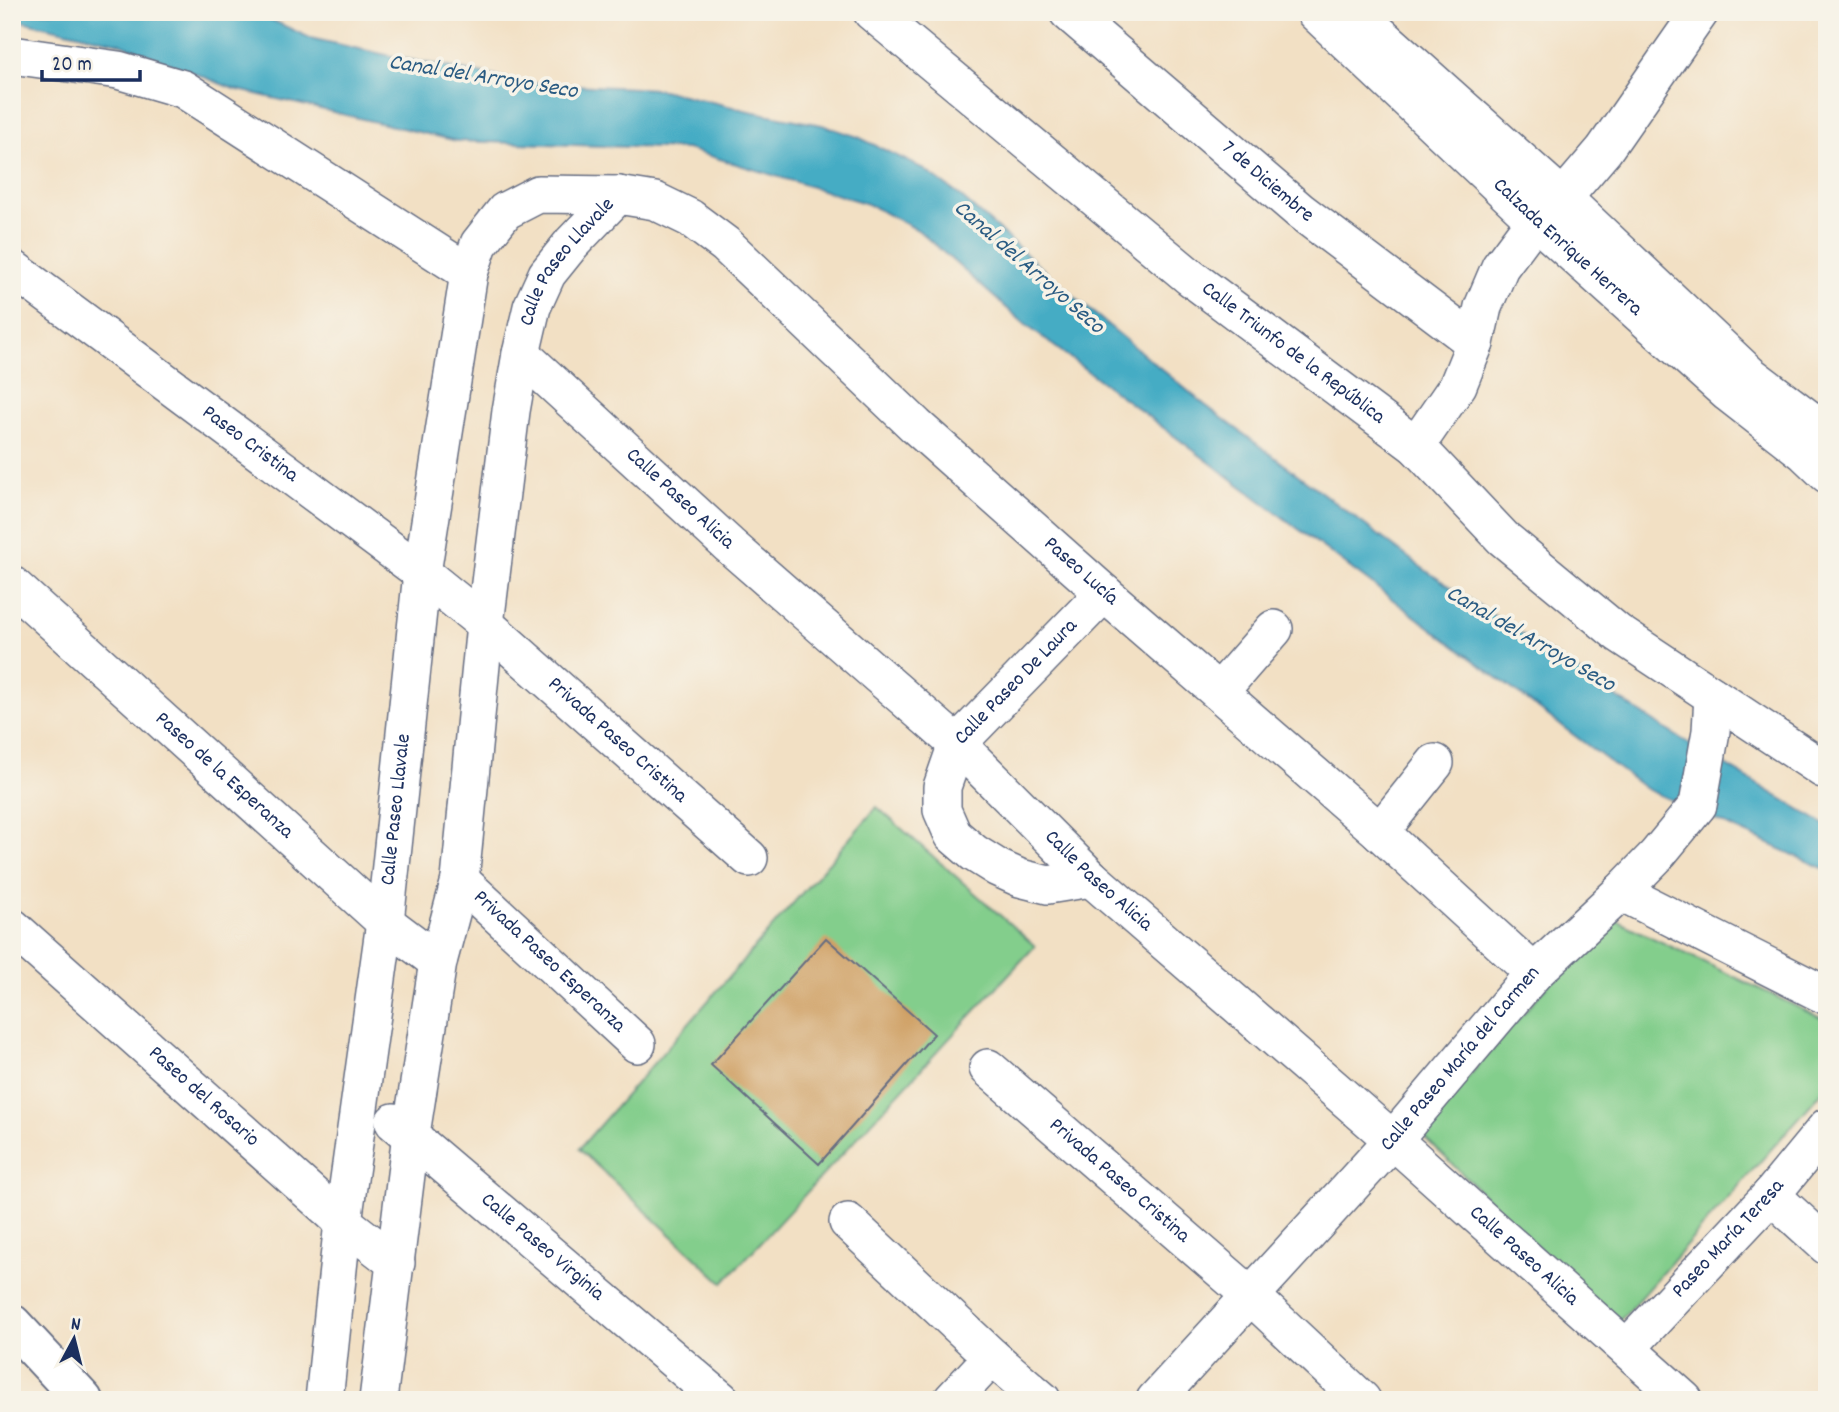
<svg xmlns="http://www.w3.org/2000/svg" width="1839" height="1412" font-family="Dekko,sans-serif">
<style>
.green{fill:#83ce8c;stroke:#4f7e75;stroke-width:2}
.water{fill:#44acc4;stroke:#306e91;stroke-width:2}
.building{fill:#cfa065}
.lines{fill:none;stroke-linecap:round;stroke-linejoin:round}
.street-casing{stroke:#666d82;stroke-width:40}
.secondary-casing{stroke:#666d82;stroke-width:42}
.street{stroke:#fff;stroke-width:37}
.secondary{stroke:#fff;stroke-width:38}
.labels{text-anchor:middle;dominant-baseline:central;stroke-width:7;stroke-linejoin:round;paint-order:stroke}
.street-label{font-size:21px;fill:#1b2f5e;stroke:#f7f3e8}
.water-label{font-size:23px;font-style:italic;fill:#295b82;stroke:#f7f3e8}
</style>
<rect width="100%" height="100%" fill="#f7f3e8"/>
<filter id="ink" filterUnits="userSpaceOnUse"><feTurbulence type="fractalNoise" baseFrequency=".0143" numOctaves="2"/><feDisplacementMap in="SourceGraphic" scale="14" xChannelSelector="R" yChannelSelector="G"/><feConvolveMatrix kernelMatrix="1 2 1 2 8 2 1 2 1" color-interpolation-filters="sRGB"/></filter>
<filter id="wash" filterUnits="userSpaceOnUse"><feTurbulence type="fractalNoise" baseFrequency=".00686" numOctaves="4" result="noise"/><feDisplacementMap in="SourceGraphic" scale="28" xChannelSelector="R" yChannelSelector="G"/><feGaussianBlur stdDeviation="1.57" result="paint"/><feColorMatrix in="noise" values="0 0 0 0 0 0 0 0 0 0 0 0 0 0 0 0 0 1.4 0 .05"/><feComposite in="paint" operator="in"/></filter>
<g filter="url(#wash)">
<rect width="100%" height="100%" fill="#f2e0c4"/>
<path class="green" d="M877,807L1035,946L723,1283L579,1149Z
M1607,916L1827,1021V1086L1617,1324L1420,1133Z"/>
<path class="water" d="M12,12H255L310,38L391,56L529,83L658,89L749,111L822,125L858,137L922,168L959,195L1079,301L1205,405L1425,570L1665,729L1827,826V870L1646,789L1026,325L918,230L868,204L687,149L457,141L234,89L119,43L12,19Z"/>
<g id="blocks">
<path class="building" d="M826,938L934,1034L819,1164L711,1065Z"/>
</g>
</g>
<g filter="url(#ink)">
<use href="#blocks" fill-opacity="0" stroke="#666d82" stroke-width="2"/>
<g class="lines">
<defs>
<g id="street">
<path id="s1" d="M872,12L1190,277L1416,446L1503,538L1618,633L1823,769"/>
<path id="s2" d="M1068,12L1300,211L1475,343"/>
<path id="s3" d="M1315,12L1535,220L1728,393L1805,453L1827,474"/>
<path d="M1355,12L1563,198L1749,374L1827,433"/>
<path d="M12,55L118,70L183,89L469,273"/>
<path id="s4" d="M12,268L422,573L485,624L749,858"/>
<path id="s5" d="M521,354L729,545L957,744L1091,878L1393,1140L1684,1400"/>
<path d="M1416,446L1458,385L1475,343L1483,307L1500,267L1535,220L1563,198L1604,150L1700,12"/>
<path id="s6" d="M12,585L385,922L438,962"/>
<path d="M1219,692L1274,629"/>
<path d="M1380,832L1435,763"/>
<path id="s7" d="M1091,878L1048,885L1020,878L998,868L974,853L953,835L942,810V787L957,744L1104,593"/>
<path id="s8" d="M460,880L637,1044"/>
<path d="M1621,892L1827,996"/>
<path id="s9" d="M12,927L343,1222L396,1263"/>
<path id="s10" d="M988,1068L1250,1295L1362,1400"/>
<path id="s11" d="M394,1122L721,1400"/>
<path d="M1771,1195L1827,1246"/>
<path d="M848,1222L992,1357L1042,1400"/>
<path id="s12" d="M1627,1348L1771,1195L1827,1127"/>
<path id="s13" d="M324,1400L343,1222L385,922L422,573L469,273L479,244L505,211L538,194L618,195L655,201L690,218L726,245L916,426L1104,593L1380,832L1534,973"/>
<path id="s14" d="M378,1400L411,1134L438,962L460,880L485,624L511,411L521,354L532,307L547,274L572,243L618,195"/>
<path d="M952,1400L992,1357"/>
<path id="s15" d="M1155,1400L1393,1140L1534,973L1621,892L1656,856L1698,805L1711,731L1713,696"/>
</g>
<path id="secondary" d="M12,1324L83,1400"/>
</defs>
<use href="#street" class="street-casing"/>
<use href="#secondary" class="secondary-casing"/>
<use href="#street" class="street"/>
<use href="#secondary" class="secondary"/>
</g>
</g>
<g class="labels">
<g class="street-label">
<text stroke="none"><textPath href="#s2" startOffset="262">7 de Diciembre</textPath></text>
<text stroke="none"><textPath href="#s3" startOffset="345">Calzada Enrique Herrera</textPath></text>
<text stroke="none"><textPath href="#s14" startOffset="1162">Calle Paseo Llavale</textPath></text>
<text stroke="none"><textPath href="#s1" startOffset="542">Calle Triunfo de la República</textPath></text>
<text stroke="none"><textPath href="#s4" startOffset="296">Paseo Cristina</textPath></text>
<text stroke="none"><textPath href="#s5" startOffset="215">Calle Paseo Alicia</textPath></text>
<text stroke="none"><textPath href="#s13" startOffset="1930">Paseo Lucía</textPath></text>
<text stroke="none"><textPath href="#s7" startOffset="334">Calle Paseo De Laura</textPath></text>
<text stroke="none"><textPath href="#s4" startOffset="768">Privada Paseo Cristina</textPath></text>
<text stroke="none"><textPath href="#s6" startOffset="285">Paseo de la Esperanza</textPath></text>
<text stroke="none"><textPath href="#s13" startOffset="595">Calle Paseo Llavale</textPath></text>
<text stroke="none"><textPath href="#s5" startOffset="782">Calle Paseo Alicia</textPath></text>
<text stroke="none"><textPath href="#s8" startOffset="121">Privada Paseo Esperanza</textPath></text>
<text stroke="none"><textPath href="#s15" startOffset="458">Calle Paseo María del Carmen</textPath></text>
<text stroke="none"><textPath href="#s9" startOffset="256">Paseo del Rosario</textPath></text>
<text stroke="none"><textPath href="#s10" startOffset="173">Privada Paseo Cristina</textPath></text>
<text stroke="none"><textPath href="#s12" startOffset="149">Paseo María Teresa</textPath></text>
<text stroke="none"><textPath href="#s11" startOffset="194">Calle Paseo Virginia</textPath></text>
<text stroke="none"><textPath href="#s5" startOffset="1349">Calle Paseo Alicia</textPath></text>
</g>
<g class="water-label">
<text transform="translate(483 78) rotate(9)">Canal del Arroyo Seco</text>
<text transform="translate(1028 268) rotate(41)">Canal del Arroyo Seco</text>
<text transform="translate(1530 640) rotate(30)">Canal del Arroyo Seco</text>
</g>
</g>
<rect width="1839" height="1412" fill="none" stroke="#f7f3e8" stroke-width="42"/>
<g transform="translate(74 1339) rotate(7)" stroke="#f7f3e8" stroke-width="5" paint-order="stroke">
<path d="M0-5L12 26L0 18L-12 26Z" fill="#1b2f5e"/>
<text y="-10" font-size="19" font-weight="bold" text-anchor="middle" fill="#1b2f5e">N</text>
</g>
<path d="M42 70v10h98v-10" fill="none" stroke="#1b2f5e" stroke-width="3.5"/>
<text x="52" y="70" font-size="21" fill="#1b2f5e" stroke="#f7f3e8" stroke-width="5" paint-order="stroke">20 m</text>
</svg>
